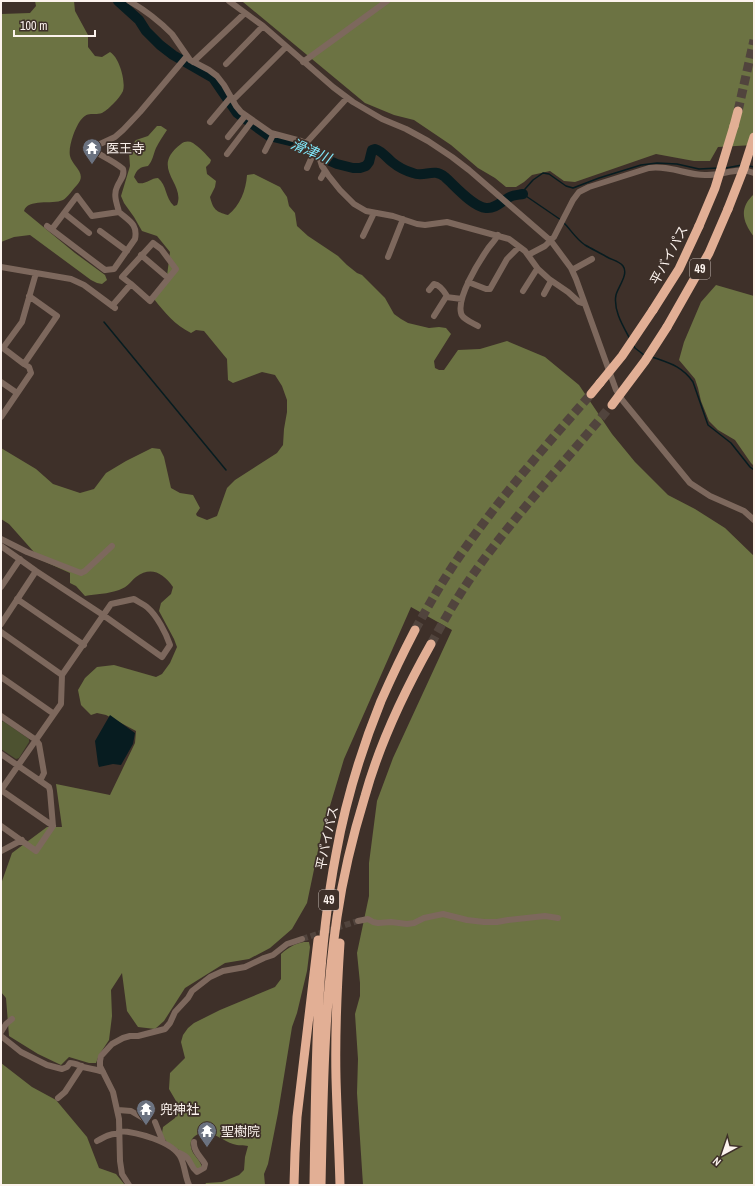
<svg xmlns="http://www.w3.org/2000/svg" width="755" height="1186" font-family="'Archivo Narrow','Noto Sans JP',sans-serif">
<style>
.green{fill:#4d5230}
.forest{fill:#6c7343}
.water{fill:#071c20}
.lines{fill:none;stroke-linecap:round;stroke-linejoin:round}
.stream{stroke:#071c20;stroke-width:1.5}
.river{stroke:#071c20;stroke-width:10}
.minor-tunnel{stroke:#51443d;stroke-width:6;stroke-dasharray:6 3;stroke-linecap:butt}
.highway-tunnel{stroke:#51443d;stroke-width:9;stroke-dasharray:9 4.5;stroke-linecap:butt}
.minor{stroke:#7d685d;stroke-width:6}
.highway{stroke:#e2af95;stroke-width:9}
.highway-bridge{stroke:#e2af95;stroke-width:9}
.labels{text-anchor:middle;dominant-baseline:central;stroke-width:3.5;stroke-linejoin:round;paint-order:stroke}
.shield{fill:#3e3029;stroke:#c3b8b3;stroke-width:1}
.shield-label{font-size:12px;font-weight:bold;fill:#fcf3ee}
.poi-label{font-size:13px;fill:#fcf3ee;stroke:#3e3029;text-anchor:start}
.street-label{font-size:13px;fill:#fcf3ee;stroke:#3e3029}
.water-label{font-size:14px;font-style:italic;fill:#81e9fc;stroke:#3e3029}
</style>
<rect width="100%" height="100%" fill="#3e3029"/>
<path class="green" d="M3,721L29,739V742L19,758L16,759L1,749V723Z"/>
<path class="forest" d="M35,1H74L75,11L88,35V47L95,56L102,57L110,52C119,57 126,81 123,91C121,95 117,100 114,103C111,106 106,111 102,113C93,116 88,110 80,121C75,128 68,147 70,156C72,166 88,173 77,185C74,188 67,198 63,200C52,205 28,198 24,211L75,253L105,275L107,280L102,284L97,283L91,280L30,235L14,237L1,242V14L30,13L36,6Z
M244,1H754V145L718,147L710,161H694L656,154L575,182L564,181L550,171L532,175L524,182L516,187H506L495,178L478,168L451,145L414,120L394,115L365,103L243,2Z
M157,126H161L167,130C163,136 159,142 156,148C153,155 153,160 148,166C140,167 137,169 134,177L138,183C145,185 151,178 158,178C167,185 165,198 174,206L177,205C186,183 149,168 181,144C185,141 189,141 193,143C199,147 206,154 211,160L210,163L206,167L207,174L216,181L215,187L210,197C213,209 216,212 228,215C240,206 246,190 247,175L254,174L280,187L287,197L289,206L295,213L297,226L308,236L338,256L347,265L357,273L362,275L385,298L394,314L401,319L408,323L429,328L439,327L446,328L451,334L434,361L435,368L439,370H444L458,350L480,349L507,341L545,357L579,385L612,434L635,462L668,495L695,509L725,528L754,556V1185H363L357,1093L358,1059L355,1014L360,996V983L357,953L369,896V863L377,801L393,758L452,630L411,607L344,759L321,836L307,903L292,929L270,948L249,959L225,963L185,988L164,1021L155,1029L138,1027L127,1011L122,973L111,990L112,1016L109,1040L99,1055L96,1063H89L69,1057L61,1065L38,1054L9,1036L6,998L1,992V884L12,853L47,827H62L56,784L110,795L135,743L136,731L106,715L97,713L91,715L81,705L78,690L85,678L97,667L114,665L156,677L162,674L170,663L177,647L174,639L159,611L161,603L171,594L173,587C163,573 151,566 136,577C129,583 129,586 119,590C108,594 96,594 85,596L76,586L70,583V573L41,560L9,524L1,519V448L36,469L53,484L80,493L94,489L106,473L126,461L152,448L160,449L164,457L171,488L180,493L193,495L200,508L196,514L197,516L207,520L217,516L227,488L235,480L277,453L283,445L284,429L287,412V400L282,386L275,375L262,372L233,383L228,380L227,359L204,331L196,330L191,333C175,325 165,313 154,299L167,276L170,252L157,236L142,231L134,217L124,203L121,196L130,166L129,153L131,146L136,140L148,136Z
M754,194V237C742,221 739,208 754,194Z
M716,285L754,296V466L751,463L735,440L718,430L709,421L701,401L698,388L695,379L679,360L684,342L701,302Z
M304,942H309L310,947L307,971L297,1013L292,1027L278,1113L268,1164L264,1174L265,1185H205L206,1183L222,1182L239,1175L244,1170L245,1157L248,1146C244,1145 238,1146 233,1144C221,1140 207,1126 195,1136C191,1139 190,1143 191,1147C192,1155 200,1159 202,1167L197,1169L179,1150L167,1142L163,1137L162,1133L163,1127L175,1118L178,1112L176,1101L169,1089L170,1073L185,1058L181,1042L183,1035L188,1028L194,1023L220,1010L275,987L281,979V954C289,947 294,944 304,942Z
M1,1063L32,1087L56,1100L87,1137L99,1168L116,1174L125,1185H1Z"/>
<path class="water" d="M110,715L135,733L133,744L121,765L113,764L99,767L98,764L95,741Z"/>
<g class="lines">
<path class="stream" d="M749,166L754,167
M726,168L742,165
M561,220L523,194L525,189L533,180L543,173L549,174L566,186L573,188L599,178L641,165L657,163L677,164L699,169L718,168
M564,223C571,230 576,239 585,245C592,249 600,253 607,257C612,260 619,261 623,266C629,274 618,287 616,295C613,310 623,326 630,339
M104,322L226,470
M634,346L635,348L644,355
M652,357C669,363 682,366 693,382L708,425L731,443L750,467L754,470"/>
<path class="river" d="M118,1L139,20L146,31L160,45L173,55L213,78L237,113L269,136L298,143L308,148L314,154L337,164L353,168H360L366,166L369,162L372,150L375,149C382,151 386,157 392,162C398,167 406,171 413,173C425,178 433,167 445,177C455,186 473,207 486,208C495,209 501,202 508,198C512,195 518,195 523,194"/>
<path class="minor-tunnel" d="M302,939L358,921"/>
<path class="highway-tunnel" d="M738,111L754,40
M415,630C431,601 447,573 466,547C504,493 548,443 591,394
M431,644C444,620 458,596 474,573C515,515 564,463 609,408"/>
<path class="minor" d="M129,1C145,10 159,21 172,34L190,60L209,70L217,76L224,85L236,106L241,112L271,133L301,141L309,145L315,150L318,153L322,166L328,175L340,190L354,204L366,211L393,216L417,224L425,225L447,222L509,239L525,251L538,269L549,279L568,292L579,302L585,304
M229,1L263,26L333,87L353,102L382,119L406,129L428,141L452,157L469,170L551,241L571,268L576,279L616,390L623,401L690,483L710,496L744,511L754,520
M193,62L245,13
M303,62L387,1
M226,64L263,26
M233,100L286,47
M210,122L231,97
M228,137L245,116
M306,143L347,98
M265,151L273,135
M227,154L252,121
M307,168L315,150
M321,178L325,171
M119,212C117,204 113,195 117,187C120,180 125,176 123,169C114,161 103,157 93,150V149L100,144L115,137L123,130L140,112L187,56
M64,213L89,233
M47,226L105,270L114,269L135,239C138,224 129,221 119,212L92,216L77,196L52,229
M100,231L127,251
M363,236L374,213
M141,255L168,278
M528,255L545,246L554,237L573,200L579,192L589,187L649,168C669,165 686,175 705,175C722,176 738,166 754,173
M388,257L403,219
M1,267L71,279L84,285L115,308
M572,270L592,259
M468,282L486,289H490L507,259L519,247
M429,290L434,284C440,285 444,291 447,296
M523,291L537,269
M544,294L551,281
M112,306L131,284L122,277L153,243L161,249L176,269L150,301L131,284
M434,316L446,297L462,299
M478,326C473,323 462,319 461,313C457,297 478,263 487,250C490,245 495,241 498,235
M24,364L3,348L22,322L36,273
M1,382L17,393
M1,417L31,373L29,367L24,364L57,316L29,296
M1,539L27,552L81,573L85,571L112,546
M1,546L36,571L103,615L162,657L170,645C166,633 157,616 148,608C144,604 138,602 134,599L111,604L62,675L61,704L54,714
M1,587L20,559
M17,599L84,645
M1,624L36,571
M1,632L62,675
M1,677L54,714L1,790
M1,716L36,740L39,744L44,773L40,781
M1,754L49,787L50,791L53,826L36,851L1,826
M1,790L53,826
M1,851L22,840
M358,921L368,919L373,922L378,923L391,922L407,924L414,923L424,918L443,914L467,920L484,922H497L508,920L545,916L558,918
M1,1032L6,1024L12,1019
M1,1036L21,1052L47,1065L62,1069L67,1067L70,1063C75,1063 78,1065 83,1067C90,1069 96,1069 103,1072
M58,1098L65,1092L82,1066
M118,1110L131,1111L143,1118
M155,1122L163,1142
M119,1131C136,1132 173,1141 181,1158C185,1167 185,1176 189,1185
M97,1141C104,1137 111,1133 119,1134
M177,1152C193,1157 188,1165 197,1172L204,1168L205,1164C201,1157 193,1151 194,1142
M129,1185L122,1174L120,1161L119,1119L113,1092L100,1066V1061L101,1056L112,1044L123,1038L130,1036H138L165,1029L170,1023L175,1012L188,998L192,991L210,977L223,971L245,967L264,958L273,955L287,944L302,939"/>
<path class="highway" d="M734,126L738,111
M653,310L679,269L699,226
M667,327L709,253L728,209
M591,394L600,383
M340,943C337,988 335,1033 336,1078C337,1114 339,1149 340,1185
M294,1185L295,1153L297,1117L318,940
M314,1185C316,1075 315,963 336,854C345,804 362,748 381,701C392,676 403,653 415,630
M321,1185C323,1096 324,1005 337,917C343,876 353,835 365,796C380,742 404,692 431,644"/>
<path class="highway-bridge" d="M728,209L744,168L754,137
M699,226L715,188L734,126
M600,383L622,356L653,310
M612,405L645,361L667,327"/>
</g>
<defs>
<symbol id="temple-pin" viewBox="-11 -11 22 30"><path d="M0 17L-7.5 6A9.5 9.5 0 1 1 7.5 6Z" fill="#6b7280" stroke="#3e3029"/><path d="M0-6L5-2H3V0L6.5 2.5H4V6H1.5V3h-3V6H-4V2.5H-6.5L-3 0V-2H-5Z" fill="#fff"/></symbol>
</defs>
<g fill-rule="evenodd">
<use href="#temple-pin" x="81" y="137" width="22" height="30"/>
<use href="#temple-pin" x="135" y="1098" width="22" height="30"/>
<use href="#temple-pin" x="196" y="1120" width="22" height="30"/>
</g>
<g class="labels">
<g class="shield">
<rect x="690" y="259" width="20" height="20" rx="3"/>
<rect x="319" y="890" width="20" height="20" rx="3"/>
</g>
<g class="shield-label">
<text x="700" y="269">49</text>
<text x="329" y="900">49</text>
</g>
<g class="poi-label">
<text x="106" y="148">医王寺</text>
<text x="160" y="1109">兜神社</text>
<text x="221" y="1131">聖樹院</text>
</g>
<g class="street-label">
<text transform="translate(669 255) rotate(-62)">平バイパス</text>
<text transform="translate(327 838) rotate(-78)">平バイパス</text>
</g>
<g class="water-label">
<text transform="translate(311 151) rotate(23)">滑津川</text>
</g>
</g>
<rect width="755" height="1186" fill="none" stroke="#fcf3ee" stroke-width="4"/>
<g transform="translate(723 1154) rotate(220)" stroke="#3e3029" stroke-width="3" paint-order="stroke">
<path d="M0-3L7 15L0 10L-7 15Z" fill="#fcf3ee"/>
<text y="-6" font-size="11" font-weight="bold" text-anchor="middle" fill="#fcf3ee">N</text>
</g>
<path d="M14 30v6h81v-6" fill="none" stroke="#fcf3ee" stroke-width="2"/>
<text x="20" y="30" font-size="12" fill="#fcf3ee" stroke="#3e3029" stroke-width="3" paint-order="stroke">100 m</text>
</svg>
